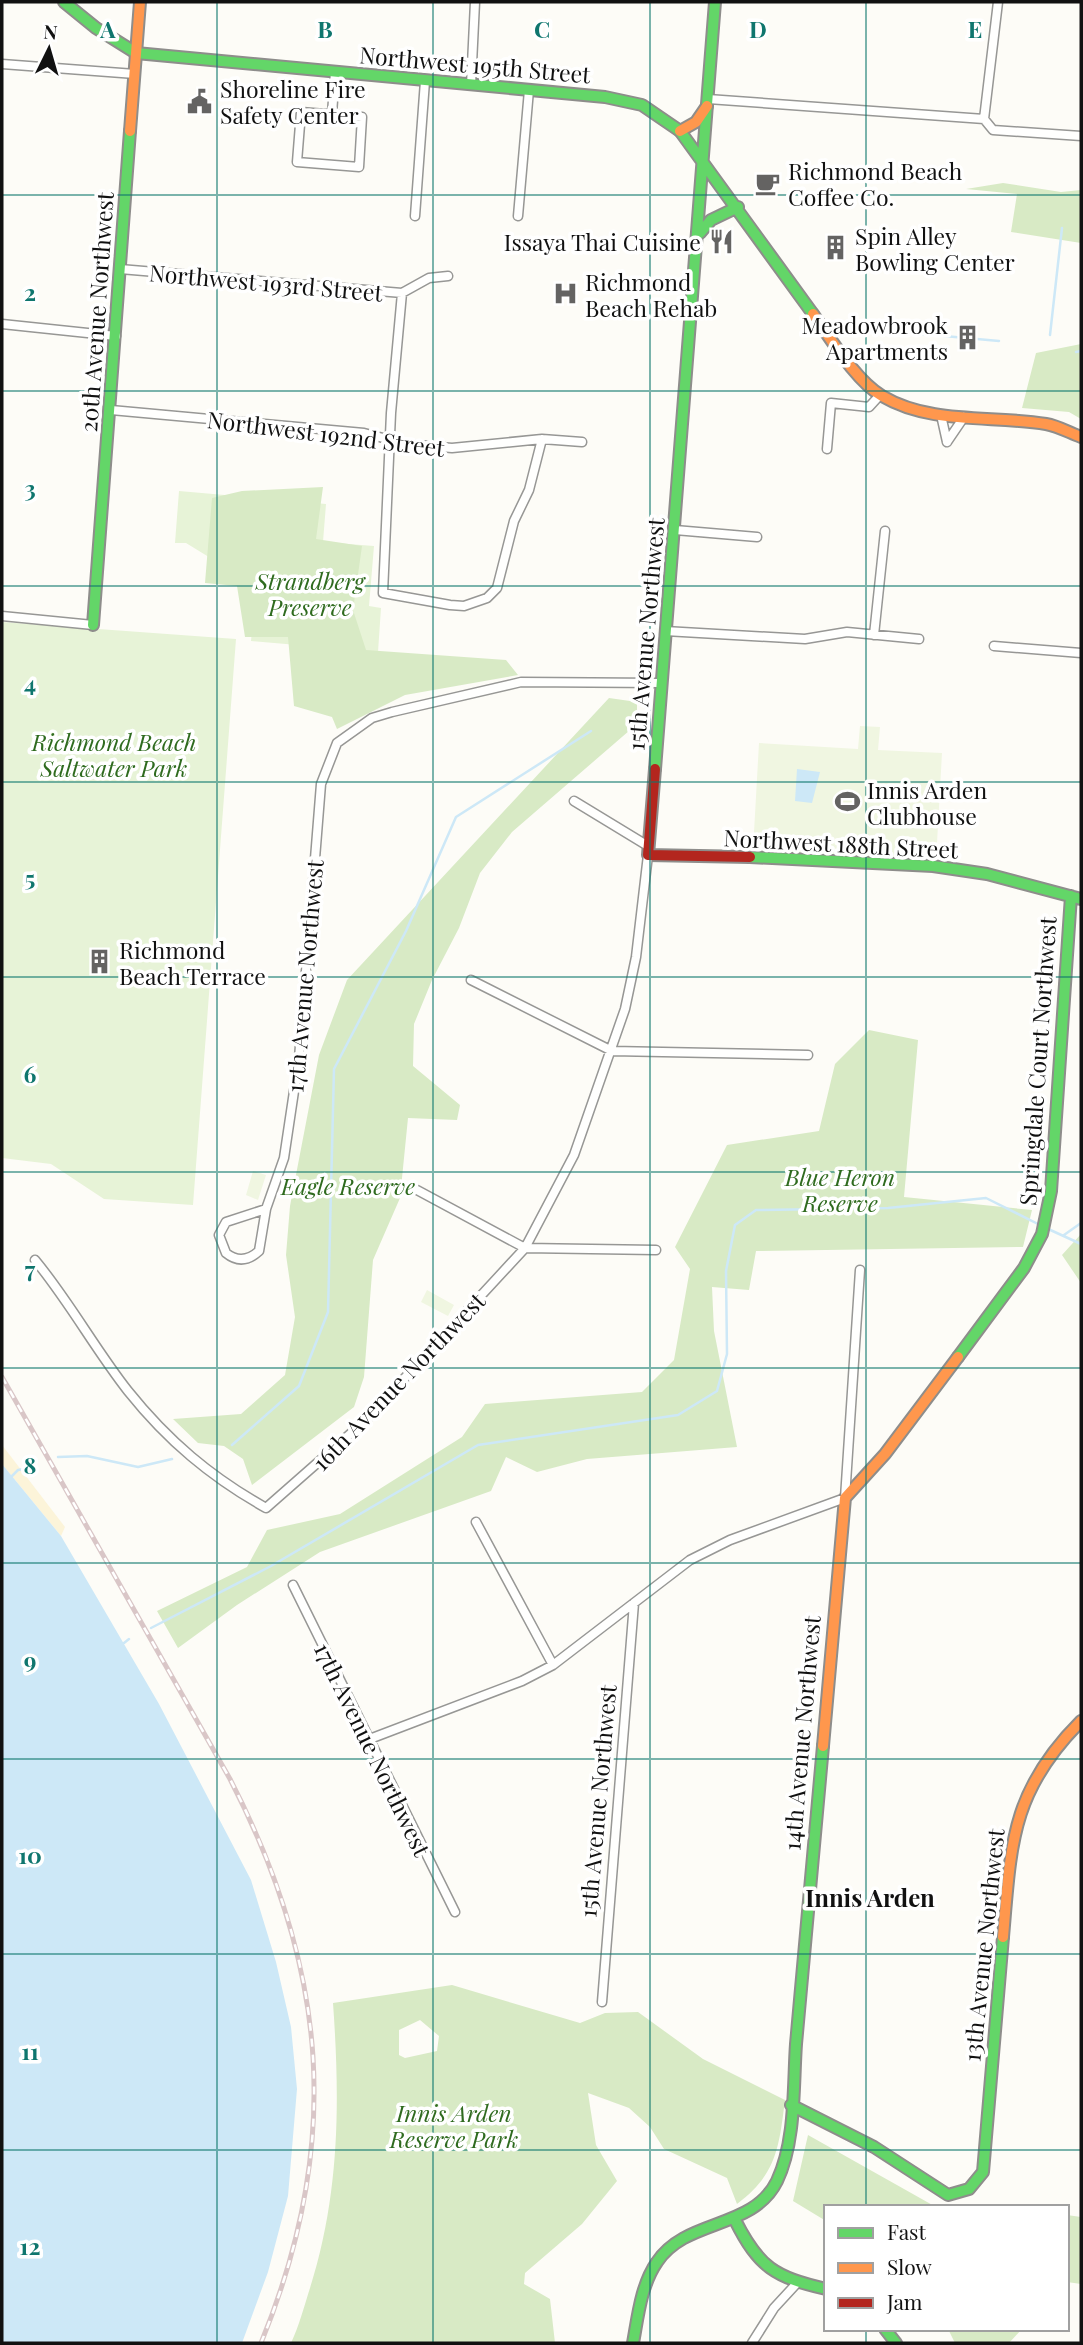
<svg xmlns="http://www.w3.org/2000/svg" width="1083" height="2345" font-family="'Playfair Display',serif">
<style>
.green{fill:#e7f3d7}
.forest{fill:#d8eac5;fill-rule:evenodd}
.sand{fill:#fcf4d9}
.pitch{fill:#f0f6e1}
.water{fill:#cde8f7}
.lines{fill:none;stroke-linecap:round;stroke-linejoin:round}
.stream{stroke:#cde8f7;stroke-width:2.5}
.street-casing{stroke:#979795;stroke-width:11}
.fast-casing{stroke:#8e8d8b;stroke-width:14}
.slow-casing{stroke:#8e8d8b;stroke-width:14}
.jam-casing{stroke:#8e8d8b;stroke-width:14}
.street{stroke:#fffffe;stroke-width:8}
.fast{stroke:#63d668;stroke-width:10}
.slow{stroke:#ff974d;stroke-width:10}
.jam{stroke:#b3261e;stroke-width:10}
.rail-casing{stroke:#d9c6c7;stroke-width:5}
.rail{stroke:#fff;stroke-width:2.5;stroke-dasharray:8;stroke-linecap:butt}
.grid{fill:none;stroke:#0f766e;stroke-width:2;stroke-opacity:0.55}
.labels{text-anchor:middle;dominant-baseline:central;stroke-width:7;stroke-linejoin:round;paint-order:stroke}
.street-label{font-size:23px;fill:#111;stroke:#fff}
.poi-label{font-size:23px;fill:#111;stroke:#fff;text-anchor:start}
.park-label{font-size:23px;font-style:italic;fill:#2f6b1f;stroke:#fff}
.neighbourhood-label{font-size:24px;font-weight:bold;fill:#111;stroke:#fff}
.grid-label{font-size:23px;text-anchor:middle;font-weight:bold;fill:#0f766e;stroke:#fff;stroke-width:7;stroke-linejoin:round;paint-order:stroke}
</style>
<rect width="100%" height="100%" fill="#fdfcf7"/>
<path class="green" d="M179,491L326,504L323,542L374,546L369,606L381,608L378,652L251,641L256,586L186,543H175Z
M2,622L236,639L193,1205L104,1199L51,1164L2,1158Z"/>
<path class="forest" d="M1003,183L1061,192L1081,190V243L1011,232L1017,194L966,189Z
M1081,344V419L1069,412L1022,408L1036,353Z
M323,487L316,539L362,546L353,610L366,650L506,660L518,675L405,695L337,729L332,717L294,706L288,637H245L237,586L205,583L212,498L242,491Z
M609,698L637,702V724L512,832L480,873L459,928L432,980L414,1024L413,1066L460,1105L457,1120L408,1118L400,1198L373,1260L364,1377L354,1407L252,1485L243,1459L224,1446L198,1443L173,1419L241,1414L285,1375L295,1317L286,1255L290,1206L319,1055L347,980Z
M869,1030L918,1040L904,1197L1032,1210L1023,1247L756,1251L749,1290L712,1287L714,1331L737,1447L587,1459L537,1472L506,1457L491,1491L320,1552L237,1605L178,1648L157,1611L247,1567L267,1530L340,1514L462,1437L485,1404L642,1392L674,1360L690,1269L675,1247L727,1145L819,1131L835,1064Z
M1081,1234V1283L1062,1255Z
M452,1985L580,2023L605,2013L638,2012L703,2059L785,2100C779,2147 777,2174 737,2204L727,2178L664,2149L650,2127L629,2108L588,2093L596,2145L617,2181L582,2224L525,2273L524,2284L550,2299L555,2343H291C299,2326 304,2307 310,2288C340,2193 340,2101 333,2003ZM420,2020L439,2036L437,2051L405,2058L399,2055V2030Z
M808,2135L936,2207H826V2221L793,2201Z
M1067,2215L1081,2217V2284L1067,2282Z
M948,2329H1022L1009,2343H955Z"/>
<path class="sand" d="M2,1445L65,1527L61,1536L2,1464Z"/>
<path class="pitch" d="M860,726L880,727L878,750L942,753L936,861L753,850L759,743L858,749Z
M253,1171L266,1175L258,1200L246,1195Z
M427,1290L454,1305L448,1316L421,1302Z"/>
<path class="water" d="M797,769L820,772L812,803L795,801Z
M2,1464L61,1536L159,1704L251,1880L276,1962L291,2027L297,2089L288,2196L268,2272L242,2343H2Z"/>
<g class="lines">
<path class="stream" d="M922,334L999,341
M1050,335L1062,228
M1076,352L1081,351
M1046,1228L1081,1244
M1064,1235L1081,1223
M232,1445L299,1386L328,1312L334,1069L406,931L456,817L591,731
M58,1457L87,1456L138,1467L172,1459
M12,1476L18,1470L29,1468
M151,1628L271,1566L478,1445L678,1415L717,1391L727,1354L726,1271L735,1225L756,1210L888,1208L986,1198L1040,1225
M124,1643L129,1639"/>
<defs>
<path id="street" d="M2,64L135,74
M471,85L475,2
M708,99L984,119L993,130L1081,136
M301,112L362,117L359,167L297,162Z
M332,114L335,72
M984,119L998,2
M415,216L425,81
M518,216L529,90
M120,269L402,293L429,278L448,276
M402,293L391,413L383,593L450,605L464,606L487,598L497,588L514,521L529,490L542,439
M2,324L116,336
M111,410L364,433L406,444L452,448L542,439L582,442
M941,415L947,442
M947,442L964,417
M827,449L831,403L869,407L880,395
M675,530L757,537
M2,616L93,625
M665,631L805,639L847,632L919,639
M874,635L885,531
M994,646L1081,653
M574,801L648,846
M471,980L612,1051L808,1055
M417,1190L525,1248L656,1250
M266,1209L226,1222L219,1235L226,1253C237,1262 248,1261 259,1251L266,1209L284,1158L299,1058L321,784L337,743L372,718L392,712L521,682L661,683
M35,1260C69,1301 95,1349 128,1391C168,1441 211,1477 266,1508L365,1421L525,1248L574,1155L625,1009L636,957L648,855
M476,1522L553,1665
M293,1585L455,1912
M367,1740L522,1681L553,1665L690,1560L730,1540L845,1498L860,1270
M602,2002L634,1603
M752,2343L774,2308L798,2282"/>
<path id="fast" d="M64,2L96,28L136,53L605,97L642,105L680,131L813,314
M700,233L711,220L738,207
M93,625L130,131
M655,769L715,2
M750,857L933,866L987,874L1081,899
M958,1357L1024,1268L1042,1234L1051,1191L1071,896
M791,2105L874,2147L948,2195L969,2189L983,2172L1003,1937
M735,2220C759,2268 775,2277 826,2289
M885,2329L896,2343
M633,2343C638,2316 641,2285 657,2262C686,2218 753,2230 777,2181C796,2141 793,2087 796,2044C805,1945 814,1846 823,1746"/>
<path id="slow" d="M130,131L140,2
M680,131L696,122L707,106
M813,314C831,339 856,381 882,396C931,425 992,415 1046,424C1058,426 1070,433 1081,437
M823,1746L845,1498L885,1454L958,1357
M1003,1937C1011,1844 1011,1791 1081,1721"/>
<path id="jam" d="M655,769L648,855L750,857"/>
</defs>
<use href="#street" class="street-casing"/>
<use href="#fast" class="fast-casing"/>
<use href="#slow" class="slow-casing"/>
<use href="#jam" class="jam-casing"/>
<use href="#street" class="street"/>
<use href="#fast" class="fast"/>
<use href="#slow" class="slow"/>
<use href="#jam" class="jam"/>
<defs>
<path id="rail" d="M2,1377L230,1779C328,1969 343,2143 261,2343"/>
</defs>
<use href="#rail" class="rail-casing"/>
<use href="#rail" class="rail"/>
</g>
<path class="grid" d="M217,2V2343M433,2V2343M650,2V2343M866,2V2207M2,195H1081M2,391H1081M2,586H1081M2,782H1081M2,977H1081M2,1172H1081M2,1368H1081M2,1563H1081M2,1759H1081M2,1954H1081M2,2150H1081M866,2329V2343"/>
<defs>
<symbol id="civic-bare" viewBox="-9 -9 18 18"><path d="M-.6-6.5H3V-4.5H.6V-3L4-1V1h2V6H-6V1h2V-1L-.6-3ZM-1.2 2.5V6h2.4V2.5Z" fill="#646362" stroke="#fff" stroke-width="2.5" paint-order="stroke"/></symbol>
<symbol id="cafe-bare" viewBox="-9 -9 18 18"><path d="M-5.5-4.5H6V0H3Q3 3.5 0 3.5H-2.5Q-5.5 3.5-5.5 0ZM3-3.2v2h1.7v-2ZM-6 4.5H4V6H-6Z" fill="#646362" stroke="#fff" stroke-width="2.5" paint-order="stroke"/></symbol>
<symbol id="restaurant-bare" viewBox="-9 -9 18 18"><path d="M-5-6h1v4h1v-4h1v4h1v-4h1v5L-1.5 .5V6h-2V.5L-5-1ZM5-6V6H3V1.5H1.5Q1.5-4 5-6Z" fill="#646362" stroke="#fff" stroke-width="2.5" paint-order="stroke"/></symbol>
<symbol id="building-bare" viewBox="-9 -9 18 18"><path d="M-4-6H4V6H1V3H-1V6H-4ZM-2.5-4.3h1.7v1.8h-1.7ZM.8-4.3h1.7v1.8H.8ZM-2.5-1h1.7V.8h-1.7ZM.8-1h1.7V.8H.8Z" fill="#646362" stroke="#fff" stroke-width="2.5" paint-order="stroke"/></symbol>
<symbol id="hospital-bare" viewBox="-9 -9 18 18"><path d="M-5-5h3v3.5h4V-5h3V5h-3V1.5h-4V5h-3Z" fill="#646362" stroke="#fff" stroke-width="2.5" paint-order="stroke"/></symbol>
<symbol id="stadium-bare" viewBox="-9 -9 18 18"><path d="M0-5a6.5 5 0 1 0 0 10a6.5 5 0 1 0 0-10ZM-3.5-1.8h7v3.6h-7Z" fill="#646362" stroke="#fff" stroke-width="2.5" paint-order="stroke"/></symbol>
</defs>
<g fill-rule="evenodd">
<use href="#civic-bare" x="182" y="84" width="35" height="35"/>
<use href="#cafe-bare" x="750" y="166" width="35" height="35"/>
<use href="#restaurant-bare" x="704" y="224" width="35" height="35"/>
<use href="#building-bare" x="818" y="230" width="35" height="35"/>
<use href="#hospital-bare" x="548" y="276" width="35" height="35"/>
<use href="#building-bare" x="950" y="320" width="35" height="35"/>
<use href="#stadium-bare" x="830" y="784" width="35" height="35"/>
<use href="#building-bare" x="82" y="944" width="35" height="35"/>
</g>
<g class="labels">
<g class="street-label">
<text transform="translate(475 64) rotate(5)">Northwest 195th Street</text>
<text transform="translate(266 282) rotate(5)">Northwest 193rd Street</text>
<text transform="translate(96 312) rotate(-86)">20th Avenue Northwest</text>
<text transform="translate(326 433) rotate(7)">Northwest 192nd Street</text>
<text transform="translate(645 634) rotate(-85)">15th Avenue Northwest</text>
<text transform="translate(841 843) rotate(3)">Northwest 188th Street</text>
<text transform="translate(304 976) rotate(-85)">17th Avenue Northwest</text>
<text transform="translate(1037 1061) rotate(-86)">Springdale Court Northwest</text>
<text transform="translate(398 1381) rotate(-46)">16th Avenue Northwest</text>
<text transform="translate(801 1733) rotate(-85)">14th Avenue Northwest</text>
<text transform="translate(373 1749) rotate(64)">17th Avenue Northwest</text>
<text transform="translate(597 1801) rotate(-85)">15th Avenue Northwest</text>
<text transform="translate(983 1945) rotate(-84)">13th Avenue Northwest</text>
</g>
<g class="poi-label">
<text x="220" y="88">Shoreline Fire<tspan x="220" dy="26">Safety Center</tspan></text>
<text x="788" y="170">Richmond Beach<tspan x="788" dy="26">Coffee Co.</tspan></text>
<text x="855" y="235">Spin Alley<tspan x="855" dy="26">Bowling Center</tspan></text>
<text x="701" y="241" text-anchor="end">Issaya Thai Cuisine</text>
<text x="585" y="281">Richmond<tspan x="585" dy="26">Beach Rehab</tspan></text>
<text x="948" y="324" text-anchor="end">Meadowbrook<tspan x="948" dy="26">Apartments</tspan></text>
<text x="867" y="789">Innis Arden<tspan x="867" dy="26">Clubhouse</tspan></text>
<text x="119" y="949">Richmond<tspan x="119" dy="26">Beach Terrace</tspan></text>
</g>
<g class="park-label">
<text x="310" y="580">Strandberg<tspan x="310" dy="26">Preserve</tspan></text>
<text x="114" y="741">Richmond Beach<tspan x="114" dy="26">Saltwater Park</tspan></text>
<text x="840" y="1176">Blue Heron<tspan x="840" dy="26">Reserve</tspan></text>
<text x="348" y="1185">Eagle Reserve</text>
<text x="454" y="2112">Innis Arden<tspan x="454" dy="26">Reserve Park</tspan></text>
</g>
<g class="neighbourhood-label">
<text x="870" y="1897">Innis Arden</text>
</g>
</g>
<g class="grid-label">
<text x="108" y="38">A</text>
<text x="325" y="38">B</text>
<text x="542" y="38">C</text>
<text x="758" y="38">D</text>
<text x="975" y="38">E</text>
<text x="30" y="301">2</text>
<text x="30" y="497">3</text>
<text x="30" y="692">4</text>
<text x="30" y="887">5</text>
<text x="30" y="1083">6</text>
<text x="30" y="1278">7</text>
<text x="30" y="1474">8</text>
<text x="30" y="1669">9</text>
<text x="30" y="1864">10</text>
<text x="30" y="2060">11</text>
<text x="30" y="2255">12</text>
</g>
<rect width="1083" height="2345" fill="none" stroke="#111111" stroke-width="7"/>
<rect x="824" y="2205" width="245" height="126" fill="#ffffff" stroke="#a0a0a0" stroke-width="2"/>
<rect x="838" y="2228" width="35" height="10" fill="#63d668" stroke="#a0a0a0" stroke-width="2"/>
<text x="887" y="2240" font-size="21" fill="#111111">Fast</text>
<rect x="838" y="2263" width="35" height="10" fill="#ff974d" stroke="#a0a0a0" stroke-width="2"/>
<text x="887" y="2275" font-size="21" fill="#111111">Slow</text>
<rect x="838" y="2298" width="35" height="10" fill="#b3261e" stroke="#a0a0a0" stroke-width="2"/>
<text x="887" y="2310" font-size="21" fill="#111111">Jam</text>
<g transform="translate(49 49) rotate(5)" stroke="#ffffff" stroke-width="5" paint-order="stroke">
<path d="M0-5L12 26L0 18L-12 26Z" fill="#111111"/>
<text y="-10" font-size="19" font-weight="bold" text-anchor="middle" fill="#111111">N</text>
</g>
</svg>
